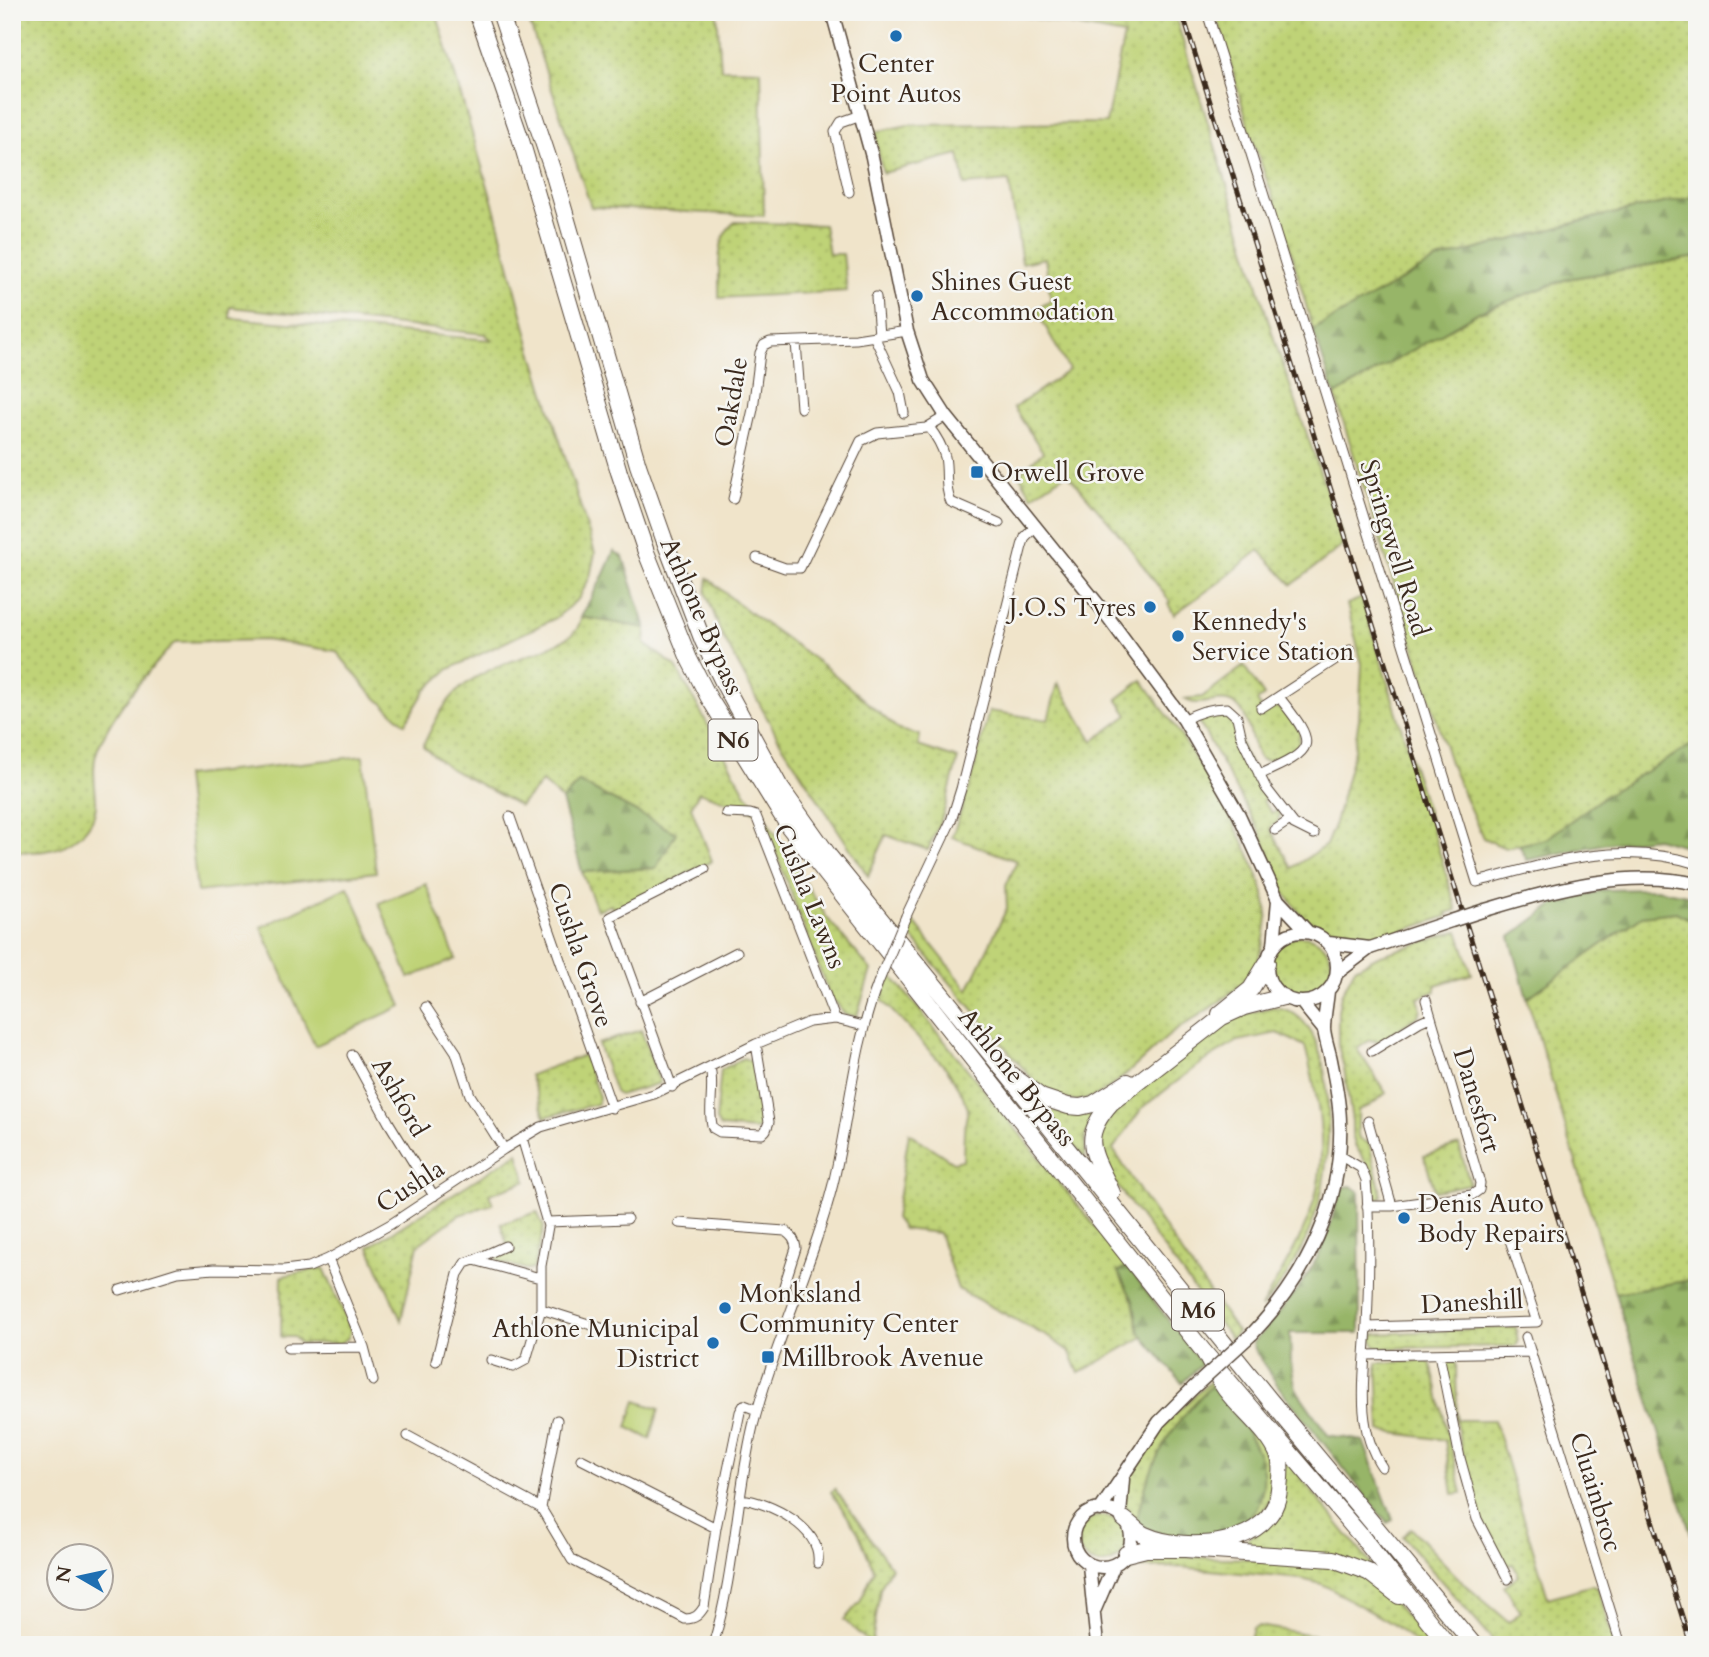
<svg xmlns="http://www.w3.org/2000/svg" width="1709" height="1657" font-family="Cardo,serif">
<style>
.grass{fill:url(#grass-dots);stroke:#7d7e4a;stroke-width:2;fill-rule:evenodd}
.forest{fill:url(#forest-firs);stroke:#697043;stroke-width:2}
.park{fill:#bfd377;stroke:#7d7e4a;stroke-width:2}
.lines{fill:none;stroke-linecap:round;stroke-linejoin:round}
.minor-casing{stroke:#564638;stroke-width:11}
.secondary-casing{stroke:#564638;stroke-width:15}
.trunk-casing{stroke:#564638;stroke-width:18}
.motorway-casing{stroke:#564638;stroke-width:18}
.minor{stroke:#fff;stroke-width:9}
.secondary{stroke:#fff;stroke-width:12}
.trunk{stroke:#fff;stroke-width:16}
.motorway{stroke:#fff;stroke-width:16}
.rail-casing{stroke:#3b2a1e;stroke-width:5}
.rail{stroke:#f6f6f2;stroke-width:2.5;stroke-dasharray:8;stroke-linecap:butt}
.minor-bridge-casing{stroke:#564638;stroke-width:11;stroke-linecap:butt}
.secondary-bridge-casing{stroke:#564638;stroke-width:15;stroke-linecap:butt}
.minor-bridge{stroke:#fff;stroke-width:9}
.secondary-bridge{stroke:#fff;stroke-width:12}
.poi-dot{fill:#1f6fb2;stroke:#f6f6f2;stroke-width:2.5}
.labels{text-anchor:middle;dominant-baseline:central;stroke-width:5;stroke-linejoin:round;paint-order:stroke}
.shield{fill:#f6f6f2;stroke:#73675e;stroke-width:2}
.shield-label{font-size:24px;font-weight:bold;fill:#3b2a1e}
.poi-label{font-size:26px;fill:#3b2a1e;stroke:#f6f6f2;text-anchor:start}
.street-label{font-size:26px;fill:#3b2a1e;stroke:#f6f6f2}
</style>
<defs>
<pattern id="grass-dots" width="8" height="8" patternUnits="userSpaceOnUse" patternTransform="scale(1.75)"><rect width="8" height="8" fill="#bfd377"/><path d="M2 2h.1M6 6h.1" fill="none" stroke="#a5b566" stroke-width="1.8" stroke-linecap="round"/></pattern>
<pattern id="forest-firs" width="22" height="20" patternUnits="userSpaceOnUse" patternTransform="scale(1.75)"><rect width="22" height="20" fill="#97b568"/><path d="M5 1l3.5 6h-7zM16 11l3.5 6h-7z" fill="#7c9355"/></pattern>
</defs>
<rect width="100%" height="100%" fill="#f6f6f2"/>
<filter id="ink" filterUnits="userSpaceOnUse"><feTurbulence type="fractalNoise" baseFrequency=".0143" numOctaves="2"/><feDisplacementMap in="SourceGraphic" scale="14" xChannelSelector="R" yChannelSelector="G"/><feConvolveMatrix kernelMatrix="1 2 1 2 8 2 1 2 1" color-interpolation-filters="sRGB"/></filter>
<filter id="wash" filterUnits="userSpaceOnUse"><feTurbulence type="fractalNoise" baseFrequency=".00686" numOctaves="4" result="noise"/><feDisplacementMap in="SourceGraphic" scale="28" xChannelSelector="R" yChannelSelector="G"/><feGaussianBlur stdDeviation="1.57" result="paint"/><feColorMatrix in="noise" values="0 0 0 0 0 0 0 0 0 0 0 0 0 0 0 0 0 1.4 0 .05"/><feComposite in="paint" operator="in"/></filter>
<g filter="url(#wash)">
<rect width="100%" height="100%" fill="#f0e4ca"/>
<path class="grass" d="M12,12H436L494,207L531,348L595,553L590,577L579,598L556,618L449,669L425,691L405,724L368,690L336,651L265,640L175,642C148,672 115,708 99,746C91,763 95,781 96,799C98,827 71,848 45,851C34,853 23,851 12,851ZM230,307L485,334L492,340L230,318Z
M526,12H717L721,69L761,70L764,216L591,207Z
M1001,12H1174L1275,342L1345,544L1292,585L1259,550L1221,581L1174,614L1168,604L1170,602L1120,535L1067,473L1032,496L1019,474L1043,452L1014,408L1069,370L1036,309L1051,301L1045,258L1022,263L1009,181L965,185L959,154L883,173L874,132L908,125L1106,123L1124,35Z
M1216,12H1697V196L1597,217L1437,260L1313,330L1288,240L1250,132Z
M735,222L824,225L829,254H843L847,291L719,298C720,276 714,236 735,222Z
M1697,257V742L1606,795L1546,839L1505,848L1483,838L1451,766L1335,395L1479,312L1567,279Z
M708,578L738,604L828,669L899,730L920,735L918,746L958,759L943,815L928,850L886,835L868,876L778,738L721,633L706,593Z
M1362,598L1457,910L1447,913L1448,916L1393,934L1373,938L1336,934L1310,923L1302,916L1284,892L1261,834L1199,722C1207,709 1222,715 1232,718L1244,753L1267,796L1263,801L1272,813L1278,810L1280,814L1278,822L1270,828L1292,868L1326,845L1335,823L1353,755L1359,719L1362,664L1347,604Z
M581,617L646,628L645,644L676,667L746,794L758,806L827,918L871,970L857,1016L844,1014L836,1002H832L761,813L699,792L691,807L712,861L614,912L611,905L597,910L582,872L656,868L579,782L562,800L542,782L520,806L449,768L423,746C433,725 442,704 461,688C491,662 534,658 567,638C576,633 580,626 581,617Z
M1244,666L1264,696L1257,701L1262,710C1283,701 1289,716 1300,732L1298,747L1276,761L1274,758L1267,761L1260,759C1250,744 1250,718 1238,707C1222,691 1200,711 1185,699L1202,697Z
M1142,680C1176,725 1269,864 1267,917C1266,935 1260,964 1248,977C1227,1000 1196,1016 1171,1034C1148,1052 1110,1096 1082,1100C1067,1103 1050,1095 1038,1086L908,933L913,921L968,990L1007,908L1006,886L1017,861L952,837L970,785L989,711L1048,720L1058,683L1093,741L1128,715L1117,699Z
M1676,912L1697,923V1279L1615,1293L1527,998L1642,916Z
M1458,931L1472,974L1435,985L1436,991L1418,998L1421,1009L1419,1015L1379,1042L1370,1040L1357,1049L1386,1093L1369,1106L1358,1110C1359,1120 1356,1129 1359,1139L1369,1143L1382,1196L1378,1199L1375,1195L1371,1171L1355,1145L1352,1134V1121L1344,1068L1338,1045V1011L1341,995L1355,968L1378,956Z
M1270 967a31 31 0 1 1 62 0a31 31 0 1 1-62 0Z
M891,975L1127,1266L1125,1285L1133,1300L1139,1332L1143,1337L1079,1373L1070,1352L1050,1338L958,1289L939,1233L903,1229L895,1218L909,1133L953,1162L963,1160L964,1130L968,1109L962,1094L947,1069L881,999Z
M1273,1007C1343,1011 1332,1159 1318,1206C1307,1242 1288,1280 1261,1308C1280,1273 1303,1239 1314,1201C1329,1149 1318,1097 1305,1046L1277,1033L1238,1041L1203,1062L1143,1107L1113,1149L1148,1204L1237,1332L1231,1339L1101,1164L1097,1138L1108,1119L1137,1091L1229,1018Z
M641,1030L660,1083L619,1095L615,1092L598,1044Z
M584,1055L599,1097L597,1104L545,1117L530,1075Z
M743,1058L751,1061L754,1066L763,1119L762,1127L755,1130L720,1127L716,1121L721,1070Z
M1040,1105C1062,1117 1080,1114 1103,1106L1085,1136V1159Z
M1459,1145L1470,1184L1435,1191L1424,1156Z
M518,1153L526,1181L489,1194L493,1204L459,1215L418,1245L401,1320L369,1247Z
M537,1212L544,1227L534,1268L530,1270L499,1262L497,1259L498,1253L508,1247L501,1224Z
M324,1268L351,1330L348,1338L340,1343L300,1344L294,1337H281L282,1276Z
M1516,1327L1518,1343L1515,1346L1381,1348L1375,1345L1372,1340L1375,1334Z
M1426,1361L1431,1364L1432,1368L1462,1493L1453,1494L1445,1440L1380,1431L1377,1363Z
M1456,1362L1457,1420H1494L1548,1598L1593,1585L1594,1587L1597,1586L1615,1645H1497L1403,1537L1411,1528L1463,1583L1509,1622L1521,1612L1504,1586L1519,1576L1513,1564L1506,1566L1481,1520L1466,1471L1444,1363Z
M1211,1381C1251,1428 1315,1486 1235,1534L1258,1455L1230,1409L1211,1386C1168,1429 1149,1463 1136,1522C1093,1482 1183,1406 1211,1381Z
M1282,1454L1374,1568L1233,1548L1262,1529Z
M835,1489L891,1567L880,1589L872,1645L844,1620L860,1602L874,1570L858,1532L831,1492Z
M1078 1540a24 24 0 1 1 48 0a24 24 0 1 1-48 0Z
M1150,1556L1292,1560L1351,1570L1386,1593L1431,1645H1419L1392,1624L1322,1584L1301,1579L1180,1567L1138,1568L1130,1571L1125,1568L1138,1559Z
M1258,1626L1314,1635L1317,1637L1318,1645H1249L1253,1628Z"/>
<path class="forest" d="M1697,196V257L1567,279L1479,312L1335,395L1313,330L1437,260L1597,217Z
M614,551L623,557L646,628L581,617L604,574Z
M1697,742V849L1656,838L1604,844L1527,860L1519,845L1546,839L1606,795Z
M579,782L676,833L656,868L582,872L562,800Z
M1656,889L1697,897V923L1676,912L1642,916L1527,998L1510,937L1555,904L1604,890Z
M1351,1186L1359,1191L1360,1333H1290L1291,1364L1296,1389L1328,1435L1363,1441L1393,1520L1387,1523L1279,1387L1257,1354L1253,1343C1278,1315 1309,1279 1324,1244C1332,1225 1334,1204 1344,1187Z
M1127,1266L1202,1364L1182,1383L1139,1332L1133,1300L1118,1272Z
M1697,1279V1546L1694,1544L1615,1293Z
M1211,1386C1230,1410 1260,1440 1263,1472C1268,1535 1203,1548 1155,1532C1148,1530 1142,1525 1136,1522C1149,1463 1168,1428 1211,1386Z"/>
<path class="park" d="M363,756L376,872L197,892L185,776Z
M426,884L456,959L409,978L379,903Z
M348,887L402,1006L315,1046L261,927Z
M636,1401L659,1409L650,1439L627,1427Z"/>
</g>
<g filter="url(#ink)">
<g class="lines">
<defs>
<path id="minor" d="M1207,12L1477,882C1552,862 1620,840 1697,864
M849,192L835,132L841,122L861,115
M876,297L879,335
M874,336L900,392L904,413
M796,342L801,408
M929,427C936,436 942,446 945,457C948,472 944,488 951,502L999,523
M733,499L753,409L760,353L764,345L770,342L856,339L907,331
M757,558L785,568H800L861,441L877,433L926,428L946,416
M1261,708L1350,650
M1184,720C1197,712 1211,708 1227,708L1237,717L1242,739L1266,788L1294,824L1314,834
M1259,775C1317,749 1318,746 1279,697
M726,813L750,814L756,816L835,1019
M510,817L612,1108
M1275,830L1290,820
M906,916L951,821L961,789L1022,546L1025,537L1035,527
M640,1002L737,952
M426,1007L456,1052L470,1095L504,1149
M1372,1051L1419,1022L1430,1017
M352,1055L389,1123L434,1196
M710,1067C715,1088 707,1112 713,1128L720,1132L762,1134L766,1130L769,1122L756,1044
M672,1087L610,917L705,869
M1368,1121L1392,1206
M1339,1155L1361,1168L1366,1180C1370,1224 1369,1281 1367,1325C1365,1371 1354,1426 1382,1467
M1367,1206H1392L1472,1195L1479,1190L1480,1183L1426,1000
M548,1222L627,1219
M679,1223L785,1231C792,1236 795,1240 796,1248L784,1286L789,1296L794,1299
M328,1259L364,1347L373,1381
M474,1260L505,1246
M120,1290L178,1272L214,1269L284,1270L309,1267L328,1259L391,1224L504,1149L541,1127L654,1094L756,1044L809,1022L835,1019L864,1026
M541,1309L601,1328
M1367,1327L1537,1322L1510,1240
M1526,1337L1621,1645
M288,1348L364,1347
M1439,1354L1460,1458L1477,1519L1508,1579
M1365,1355L1531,1352
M491,1360L513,1367L526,1360L541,1309V1266L548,1226L522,1138
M436,1361L458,1274L465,1263L474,1260L540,1278
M408,1436L541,1508L572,1560L685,1619C695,1619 699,1615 704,1607L716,1528L740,1412L744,1405L757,1410
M581,1459L716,1528
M741,1499C770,1502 822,1528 818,1563
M541,1508L557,1420
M713,1645C735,1573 736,1498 753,1426C774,1344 812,1267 833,1184C849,1117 853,1048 878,983"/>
<path id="secondary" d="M832,12L872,157L907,331L923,380L946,416L1105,613L1184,720L1239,815L1278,900L1308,932
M1485,910C1554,890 1624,868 1697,884
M1267 967a35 35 0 1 1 70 0a35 35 0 1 1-70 0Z
M1329,943L1370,948
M1274,945L1278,900
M1337,973L1370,948L1451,921
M1302,1003L1324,1030
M1252,1334C1306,1277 1343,1203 1340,1123C1340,1102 1335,1081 1331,1060C1329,1050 1325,1039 1324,1029C1324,1016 1327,1003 1328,991
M1073 1538a29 29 0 1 1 58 0a29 29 0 1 1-58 0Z
M1100,1510L1159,1422L1193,1388
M1120,1515L1123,1479
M1089,1565L1097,1645
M1095,1609L1114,1565"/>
<path id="trunk" d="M477,12L520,137L619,472L646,552L689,659L709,698L789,827L1204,1352C1212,1366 1219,1382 1229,1394C1244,1413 1270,1433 1279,1457C1282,1466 1280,1479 1279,1489C1275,1546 1186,1554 1145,1535C1138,1532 1131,1524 1124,1519
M500,12L553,172L638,465L664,539L703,641L725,686L780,787L829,856L1002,1068L1041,1097L1068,1106L1080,1107L1093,1104L1128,1082
M1220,1014L1251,989L1267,963"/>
<path id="motorway" d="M1002,1068L1269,1399L1474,1645
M1112,1193C1095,1154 1078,1140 1111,1103L1222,1017L1244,1007L1283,997
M1204,1352L1361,1536L1448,1645
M1126,1554L1146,1549H1185L1333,1559L1368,1572L1399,1596"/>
</defs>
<use href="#minor" class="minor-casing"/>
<use href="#secondary" class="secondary-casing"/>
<use href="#trunk" class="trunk-casing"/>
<use href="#motorway" class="motorway-casing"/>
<use href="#minor" class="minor"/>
<use href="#secondary" class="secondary"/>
<use href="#trunk" class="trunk"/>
<use href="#motorway" class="motorway"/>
<defs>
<path id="rail" d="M1182,12L1691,1645"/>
</defs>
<use href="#rail" class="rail-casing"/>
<use href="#rail" class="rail"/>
<defs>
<path id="minor-bridge" d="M878,983L906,916"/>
<path id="secondary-bridge" d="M1451,921L1485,910
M1193,1388L1252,1334"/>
</defs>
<use href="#minor-bridge" class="minor-bridge-casing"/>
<use href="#secondary-bridge" class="secondary-bridge-casing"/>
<use href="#minor-bridge" class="minor-bridge"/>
<use href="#secondary-bridge" class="secondary-bridge"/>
</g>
</g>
<g class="poi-dot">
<circle cx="896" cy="36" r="7"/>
<circle cx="917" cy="296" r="7"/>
<rect x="970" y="465" width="14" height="14" rx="3.5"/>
<circle cx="1150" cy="607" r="7"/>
<circle cx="1178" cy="636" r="7"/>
<circle cx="1404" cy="1218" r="7"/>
<circle cx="725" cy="1308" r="7"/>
<circle cx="713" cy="1343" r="7"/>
<rect x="761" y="1350" width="14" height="14" rx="3.5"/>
</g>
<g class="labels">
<g class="shield">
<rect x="708.5" y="719.5" width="49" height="41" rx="5"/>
<rect x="1172" y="1289.5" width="52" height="41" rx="5"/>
</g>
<g class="shield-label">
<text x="733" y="740">N6</text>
<text x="1198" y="1310">M6</text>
</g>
<g class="poi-label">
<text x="896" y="63" text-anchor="middle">Center<tspan x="896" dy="30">Point Autos</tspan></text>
<text x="931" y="281">Shines Guest<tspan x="931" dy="30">Accommodation</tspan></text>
<text x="991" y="472">Orwell Grove</text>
<text x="1136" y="607" text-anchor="end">J.O.S Tyres</text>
<text x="1192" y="621">Kennedy's<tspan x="1192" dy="30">Service Station</tspan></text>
<text x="1418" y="1203">Denis Auto<tspan x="1418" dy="30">Body Repairs</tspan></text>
<text x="739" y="1293">Monksland<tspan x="739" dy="30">Community Center</tspan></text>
<text x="699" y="1328" text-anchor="end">Athlone Municipal<tspan x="699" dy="30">District</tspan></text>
<text x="782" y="1357">Millbrook Avenue</text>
</g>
<g class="street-label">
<text transform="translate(731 402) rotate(-80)">Oakdale</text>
<text transform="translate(1395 548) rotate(73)">Springwell Road</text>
<text transform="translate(702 616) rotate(66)">Athlone Bypass</text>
<text transform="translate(810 896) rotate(68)">Cushla Lawns</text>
<text transform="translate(581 955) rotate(71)">Cushla Grove</text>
<text transform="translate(1017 1077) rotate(51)">Athlone Bypass</text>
<text transform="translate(400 1097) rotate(60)">Ashford</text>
<text transform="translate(1477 1100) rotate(73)">Danesfort</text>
<text transform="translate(410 1186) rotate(-33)">Cushla</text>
<text transform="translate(1472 1302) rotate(-3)">Daneshill</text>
<text transform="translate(1596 1492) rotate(73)">Cluainbroc</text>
</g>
</g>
<rect width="1709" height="1657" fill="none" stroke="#f6f6f2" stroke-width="42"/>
<g transform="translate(80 1577) rotate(279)"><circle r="33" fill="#f6f6f2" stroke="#aba49d" stroke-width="2"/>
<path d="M0-5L12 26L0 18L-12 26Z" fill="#1f6fb2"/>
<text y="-10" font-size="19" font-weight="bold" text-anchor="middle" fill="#3b2a1e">N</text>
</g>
</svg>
